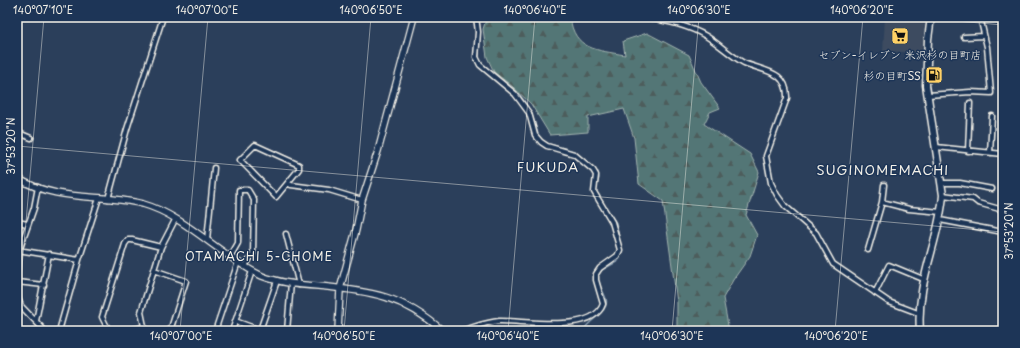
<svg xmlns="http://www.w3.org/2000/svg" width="1020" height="348" font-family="'Playpen Sans','Klee One',sans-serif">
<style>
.built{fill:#3c4b60}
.forest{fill:url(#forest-firs);stroke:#a3b4af}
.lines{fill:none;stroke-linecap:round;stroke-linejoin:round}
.stream{stroke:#8da1b3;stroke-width:1.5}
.street-casing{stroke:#f4f1e8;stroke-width:7}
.secondary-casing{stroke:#f4f1e8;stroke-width:8}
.primary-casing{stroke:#f4f1e8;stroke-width:9}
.street{stroke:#1d3557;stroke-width:4}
.secondary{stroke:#1d3557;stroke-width:5.5}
.primary{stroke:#1d3557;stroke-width:6}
.ticks{fill:none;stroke:#f4f1e8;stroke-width:1;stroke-opacity:0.45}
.labels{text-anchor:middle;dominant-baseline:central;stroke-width:3;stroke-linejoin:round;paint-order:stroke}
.poi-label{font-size:11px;fill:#f4f1e8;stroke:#1d3557}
.neighbourhood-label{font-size:12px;letter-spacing:1px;fill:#f4f1e8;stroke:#1d3557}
.quarter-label{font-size:13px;letter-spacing:1px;fill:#f4f1e8;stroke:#1d3557}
.neatline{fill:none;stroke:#f4f1e8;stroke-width:1.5}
.ticks-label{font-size:10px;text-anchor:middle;fill:#f4f1e8}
</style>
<defs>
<pattern id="forest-firs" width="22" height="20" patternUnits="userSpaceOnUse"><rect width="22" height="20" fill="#527676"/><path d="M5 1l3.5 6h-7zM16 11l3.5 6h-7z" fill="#4d5d5c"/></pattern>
</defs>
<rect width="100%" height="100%" fill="#2b3f5b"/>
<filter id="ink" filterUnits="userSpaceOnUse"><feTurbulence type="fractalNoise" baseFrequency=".025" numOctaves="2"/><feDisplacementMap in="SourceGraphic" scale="8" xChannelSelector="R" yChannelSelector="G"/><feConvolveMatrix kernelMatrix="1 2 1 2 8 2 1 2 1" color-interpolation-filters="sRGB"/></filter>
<g filter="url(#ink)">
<path class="built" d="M885,17L923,19L925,21L922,53L883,51Z"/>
<path class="forest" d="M487,17H570C574,50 597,50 625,55L623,41L647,33L689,55L701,82L720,108L710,112L704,124L750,154L759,172L746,215L757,235L750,256L733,280L723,298L729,331H677V302L663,201L639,184L634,138L624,109L588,117V132L550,135L531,104L513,87L494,72L487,57L483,29Z"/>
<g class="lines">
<path class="stream" d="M478,19L480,30L479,59
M500,79C513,87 525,99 531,113C535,121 536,129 539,137
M546,143L574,151L595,169
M597,185L599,178L598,172
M600,271L618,261L622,253L616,223L604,205
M583,331C588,320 610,312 606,299C604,293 601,288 598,282"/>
<defs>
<path id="street" d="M645,17C666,21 688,25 706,36C719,44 731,56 744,63C764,71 788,71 787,98L766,156L771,183L777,195L785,206L816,233L833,264L889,302L918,313
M915,17H930
M964,37L984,36
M928,95L970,92L991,93L987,47L980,17
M17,137L19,133L31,138
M255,145L299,165V169L276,197L240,160Z
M936,147L1003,154
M968,151L970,103
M990,153L992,116
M288,183L291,185L329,190L362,200
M943,183H960L992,189
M943,195L973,199L978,203L1003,210
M108,199L127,129L163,17
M882,202L909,209L941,212
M940,220L1003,232
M17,222L28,224
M286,234L299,285
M207,240L214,168
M18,250L79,260
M868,250L882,202L884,185
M19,251L34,208L38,187
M230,257L238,243L239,190H248L254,200L253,254L245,266
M154,270L186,281L170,331
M17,282L44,285
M875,293L889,265L923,279
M17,295L21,306L45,331
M36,321L49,254
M235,321L260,330L277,281
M59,331L79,260L99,198
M109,331L102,317L125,244L128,240H132L161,247
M126,331L144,327
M145,331L141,312L161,247L175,220
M215,331L238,262
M232,331L252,271
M287,331L291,283
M460,331C472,328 486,322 499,321C522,320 593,334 603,304L596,280V274L600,268L617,256L620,250L612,222L594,192L596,175L593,170L574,154L547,146L541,142L535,135L529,113L515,94L480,65L476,57L478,32L476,17"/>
<path id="secondary" d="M17,178C59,203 99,193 143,204C186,216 221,257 262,276C280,283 299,285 318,286C372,292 400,294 443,331
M338,331L340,289L356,230L362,200L378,151L414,17"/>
<path id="primary" d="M920,331C916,281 939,243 943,195L926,85L928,39L931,17"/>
</defs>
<use href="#street" class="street-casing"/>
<use href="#secondary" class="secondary-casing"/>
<use href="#primary" class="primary-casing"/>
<use href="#street" class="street"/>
<use href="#secondary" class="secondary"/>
<use href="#primary" class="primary"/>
</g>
</g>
<path class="ticks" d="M911,17L1003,25M17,146L1003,232M17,324L44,17M180,331L208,17M344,331L371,17M508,331L535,17M672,331L699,17M835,331L863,17M999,331L1003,288"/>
<defs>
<symbol id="supermarket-square" viewBox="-11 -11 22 22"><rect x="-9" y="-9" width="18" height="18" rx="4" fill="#ffd166" stroke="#1d3557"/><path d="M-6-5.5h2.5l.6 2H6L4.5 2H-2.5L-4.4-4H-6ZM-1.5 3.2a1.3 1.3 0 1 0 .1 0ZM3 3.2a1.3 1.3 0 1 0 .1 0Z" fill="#111"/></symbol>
<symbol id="fuel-square" viewBox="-11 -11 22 22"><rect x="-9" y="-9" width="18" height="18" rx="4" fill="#ffd166" stroke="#1d3557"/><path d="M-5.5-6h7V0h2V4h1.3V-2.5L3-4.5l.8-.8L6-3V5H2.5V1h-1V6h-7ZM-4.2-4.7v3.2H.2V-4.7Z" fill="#111"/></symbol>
</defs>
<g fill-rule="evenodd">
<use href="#supermarket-square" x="890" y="26" width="20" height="20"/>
<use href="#fuel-square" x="924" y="65" width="20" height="20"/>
</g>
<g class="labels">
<g class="poi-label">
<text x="900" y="54">セブン-イレブン 米沢杉の目町店</text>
<text x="921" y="75" text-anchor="end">杉の目町SS</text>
</g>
<g class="neighbourhood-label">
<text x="259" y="256">OTAMACHI 5-CHOME</text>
</g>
<g class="quarter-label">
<text x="548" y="166">FUKUDA</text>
<text x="883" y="169">SUGINOMEMACHI</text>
</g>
</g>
<rect width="1020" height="348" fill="none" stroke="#1d3557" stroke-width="44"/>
<rect x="22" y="22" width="976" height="304" class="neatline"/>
<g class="ticks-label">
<text x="43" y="14">140°07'10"E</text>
<text x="207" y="14">140°07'00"E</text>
<text x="371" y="14">140°06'50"E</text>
<text x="535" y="14">140°06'40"E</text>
<text x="699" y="14">140°06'30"E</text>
<text x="862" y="14">140°06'20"E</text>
<text transform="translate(11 146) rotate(-90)" y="4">37°53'20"N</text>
<text transform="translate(1009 231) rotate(-90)" y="4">37°53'20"N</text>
<text x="181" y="340">140°07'00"E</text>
<text x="344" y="340">140°06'50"E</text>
<text x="508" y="340">140°06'40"E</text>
<text x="672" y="340">140°06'30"E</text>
<text x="836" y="340">140°06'20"E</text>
</g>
</svg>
